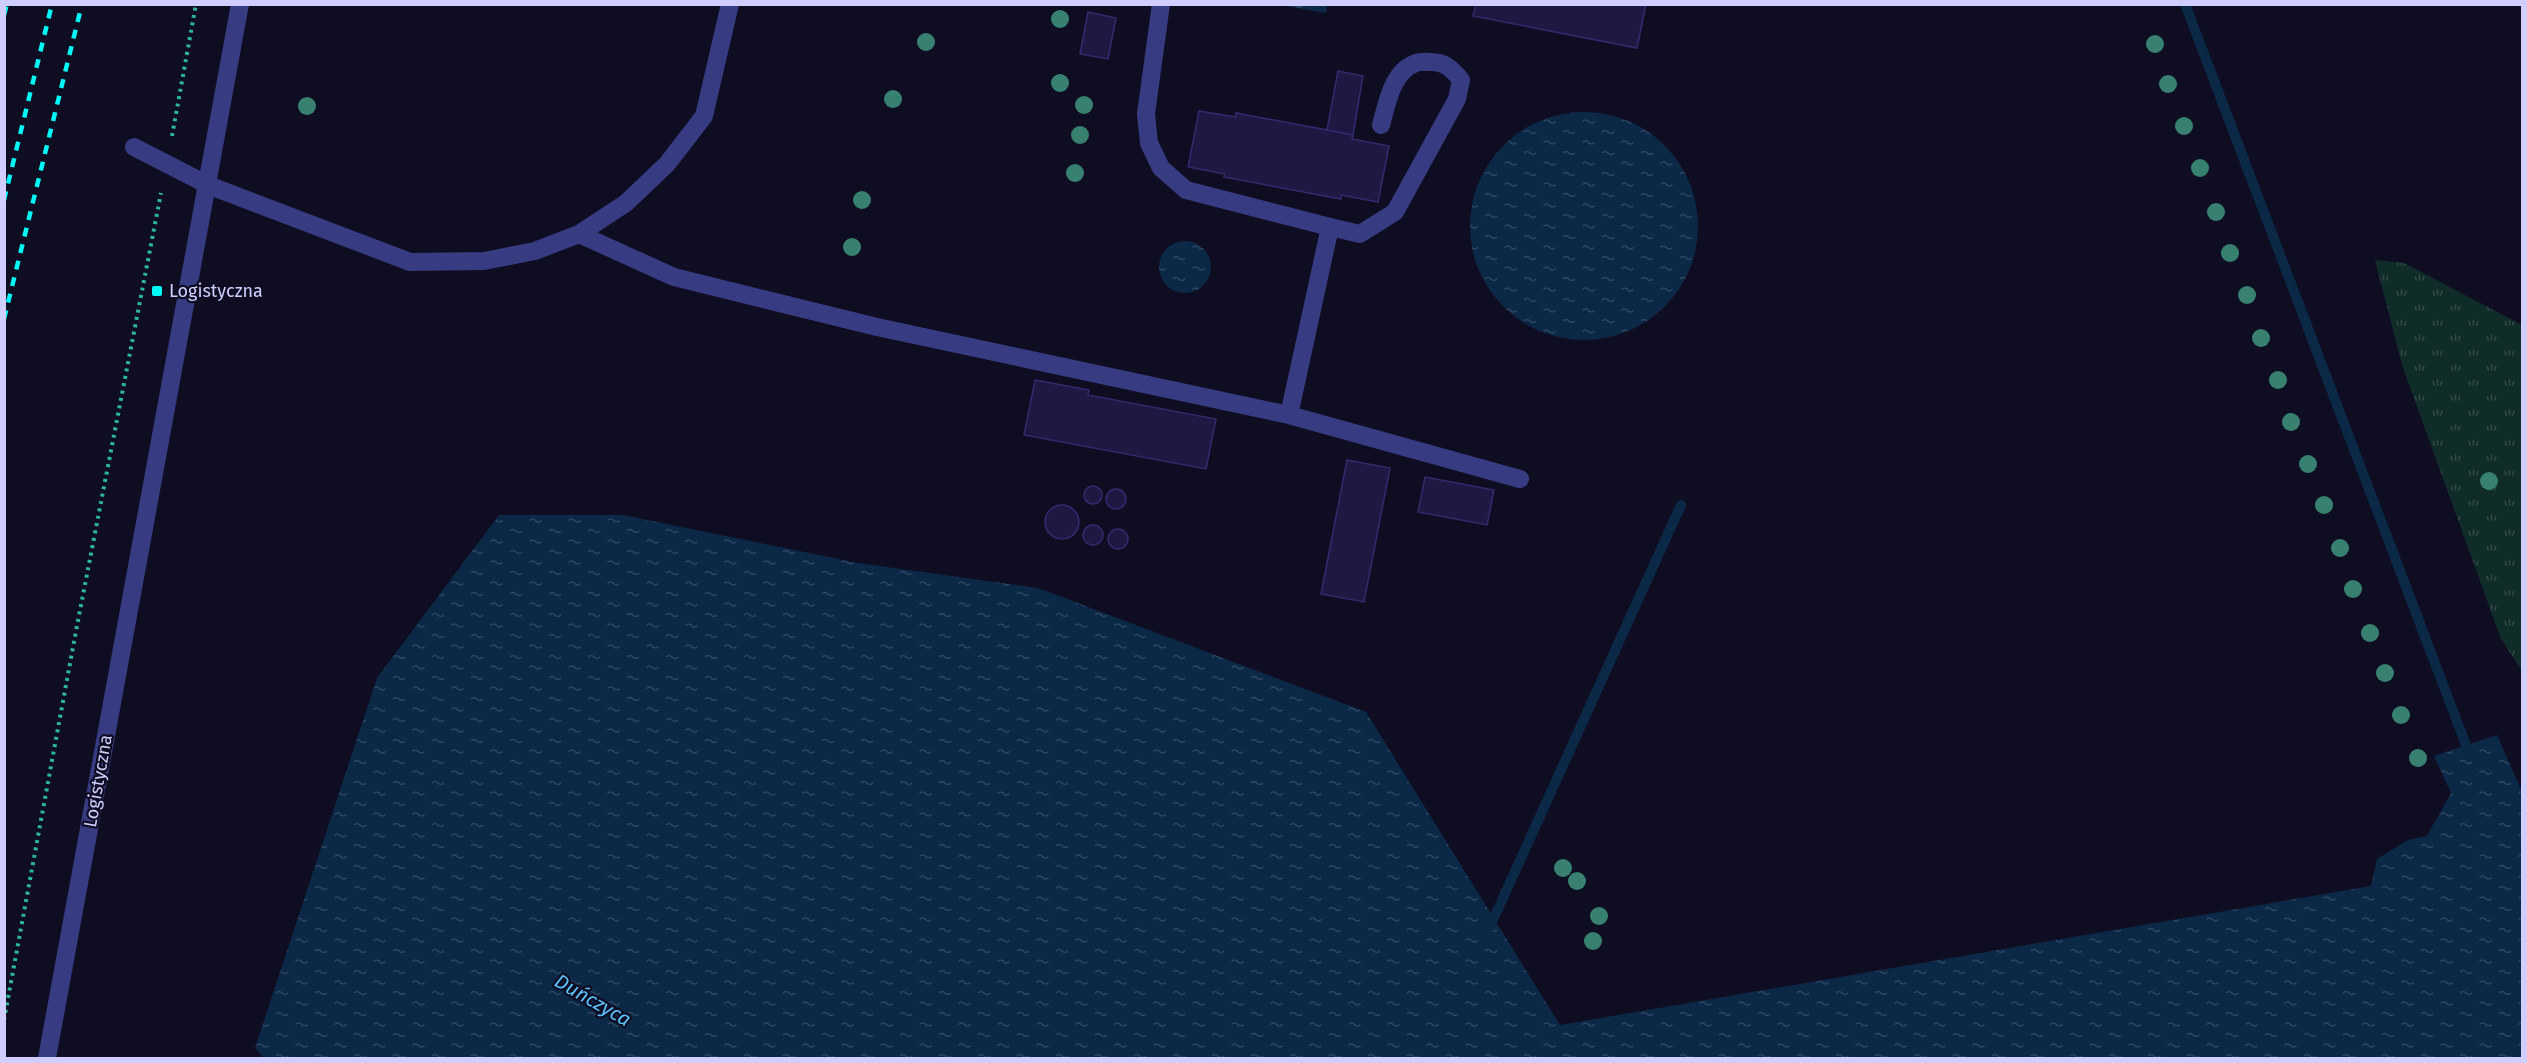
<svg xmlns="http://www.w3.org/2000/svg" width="2527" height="1063" font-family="'Fira Sans',sans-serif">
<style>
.grass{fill:url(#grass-tufts)}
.water{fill:url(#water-ripples)}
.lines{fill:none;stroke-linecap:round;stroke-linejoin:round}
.stream{stroke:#0c2847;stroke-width:10}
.building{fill:#1d1943;stroke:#322b6f;stroke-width:1.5}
.path{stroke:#2cb59f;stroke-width:4;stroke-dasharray:3 4.5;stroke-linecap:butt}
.lane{stroke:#373c82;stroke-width:18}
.street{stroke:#373c82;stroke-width:18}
.rail{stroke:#00f8f9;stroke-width:4.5;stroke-dasharray:9 8;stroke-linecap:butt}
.tree{fill:#388171}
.poi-dot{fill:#00f8f9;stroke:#0f0d22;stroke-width:2}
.labels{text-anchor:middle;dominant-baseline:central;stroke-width:4.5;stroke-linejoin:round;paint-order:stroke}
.poi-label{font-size:18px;fill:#cfceff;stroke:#0f0d22;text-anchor:start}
.street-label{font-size:18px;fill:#cfceff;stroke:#0f0d22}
.water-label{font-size:20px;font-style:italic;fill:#5cc3ff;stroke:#0f0d22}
</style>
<defs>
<pattern id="grass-tufts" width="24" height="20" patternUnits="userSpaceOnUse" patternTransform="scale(1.5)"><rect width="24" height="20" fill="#102c28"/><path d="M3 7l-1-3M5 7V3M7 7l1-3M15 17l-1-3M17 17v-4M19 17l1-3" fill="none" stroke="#324948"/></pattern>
<pattern id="water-ripples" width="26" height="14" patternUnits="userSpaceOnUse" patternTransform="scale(1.5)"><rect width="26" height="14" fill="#0c2847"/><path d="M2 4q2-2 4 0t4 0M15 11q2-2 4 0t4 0" fill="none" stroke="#2e4663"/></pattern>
</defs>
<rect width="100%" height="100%" fill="#0f0d22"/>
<path class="grass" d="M2375,260L2404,263L2522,325V671L2501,639L2402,365Z"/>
<path class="water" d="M1280,5L1327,4V5L1326,13Z
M1470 226a114 114 0 1 1 228 0a114 114 0 1 1-228 0Z
M1159 267a26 26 0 1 1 52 0a26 26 0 1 1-52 0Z
M499,515H623L858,563L1038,588L1366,712L1560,1025L2371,886L2377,859L2408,840L2427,836L2451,793L2434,756L2497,735L2522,792V1058H264L255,1048L377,678Z"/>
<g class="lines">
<path class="stream" d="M2185,4L2466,745
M1488,931L1681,505"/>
</g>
<path class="building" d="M1476,4H1646L1637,48L1473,16Z
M1088,12L1116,18L1108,59L1080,54Z
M1338,71L1363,76L1353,135L1327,130Z
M1199,111L1236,117V113L1327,130L1353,135L1352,139L1389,146L1378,202L1341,195V199L1224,177L1225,174L1188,167Z
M1035,380L1089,390L1088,395L1216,419L1206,469L1024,435Z
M1347,460L1390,468L1364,602L1321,594Z
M1425,477L1494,490L1487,525L1418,512Z
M1084 495a9 9 0 1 1 18 0a9 9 0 1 1-18 0Z
M1106 499a10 10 0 1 1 20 0a10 10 0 1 1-20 0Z
M1045 522a17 17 0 1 1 34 0a17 17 0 1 1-34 0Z
M1083 535a10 10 0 1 1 20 0a10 10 0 1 1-20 0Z
M1108 539a10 10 0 1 1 20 0a10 10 0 1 1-20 0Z"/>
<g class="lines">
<path class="path" d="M172,136L196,4
M4,1020L76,631L161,193"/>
<path class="lane" d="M134,147L208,185L410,262L484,261L535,251L579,234L626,203L667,164L704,116L730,4
M1330,227L1360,234L1395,212L1457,99L1461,80C1452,69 1445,62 1431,62C1427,62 1420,61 1416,63C1392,71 1387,104 1381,125
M579,234L674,277L877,327L1289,415L1330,227L1186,190L1161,168L1149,143L1146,114L1161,4
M1289,415L1520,479"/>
<path class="street" d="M47,1058L240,4"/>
<path class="rail" d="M4,15L7,4
M4,200L52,4
M4,319L82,4"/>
</g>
<g class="tree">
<circle cx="1060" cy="19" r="9"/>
<circle cx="926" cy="42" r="9"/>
<circle cx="2155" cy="44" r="9"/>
<circle cx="1060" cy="83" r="9"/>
<circle cx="2168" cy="84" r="9"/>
<circle cx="893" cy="99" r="9"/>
<circle cx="1084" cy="105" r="9"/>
<circle cx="307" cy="106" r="9"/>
<circle cx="2184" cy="126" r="9"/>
<circle cx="1080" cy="135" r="9"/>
<circle cx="2200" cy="168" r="9"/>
<circle cx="1075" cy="173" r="9"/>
<circle cx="862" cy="200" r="9"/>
<circle cx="2216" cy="212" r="9"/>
<circle cx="852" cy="247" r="9"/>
<circle cx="2230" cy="253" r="9"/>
<circle cx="2247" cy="295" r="9"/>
<circle cx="2261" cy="338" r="9"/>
<circle cx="2278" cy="380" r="9"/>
<circle cx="2291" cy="422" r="9"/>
<circle cx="2308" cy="464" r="9"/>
<circle cx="2489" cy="481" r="9"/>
<circle cx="2324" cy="505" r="9"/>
<circle cx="2340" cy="548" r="9"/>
<circle cx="2353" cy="589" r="9"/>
<circle cx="2370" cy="633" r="9"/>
<circle cx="2385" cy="673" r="9"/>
<circle cx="2401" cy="715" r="9"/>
<circle cx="2418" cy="758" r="9"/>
<circle cx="1563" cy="868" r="9"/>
<circle cx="1577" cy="881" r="9"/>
<circle cx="1599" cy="916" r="9"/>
<circle cx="1593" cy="941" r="9"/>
</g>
<rect class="poi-dot" x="151" y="285" width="12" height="12" rx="3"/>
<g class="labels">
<g class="poi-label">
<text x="169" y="291">Logistyczna</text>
</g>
<g class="street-label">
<text transform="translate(98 781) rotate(-80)">Logistyczna</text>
</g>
<g class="water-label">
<text transform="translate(593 1000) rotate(30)">Duńczyca</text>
</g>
</g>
<rect width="2527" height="1063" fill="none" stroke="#cfceff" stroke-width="12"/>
</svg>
